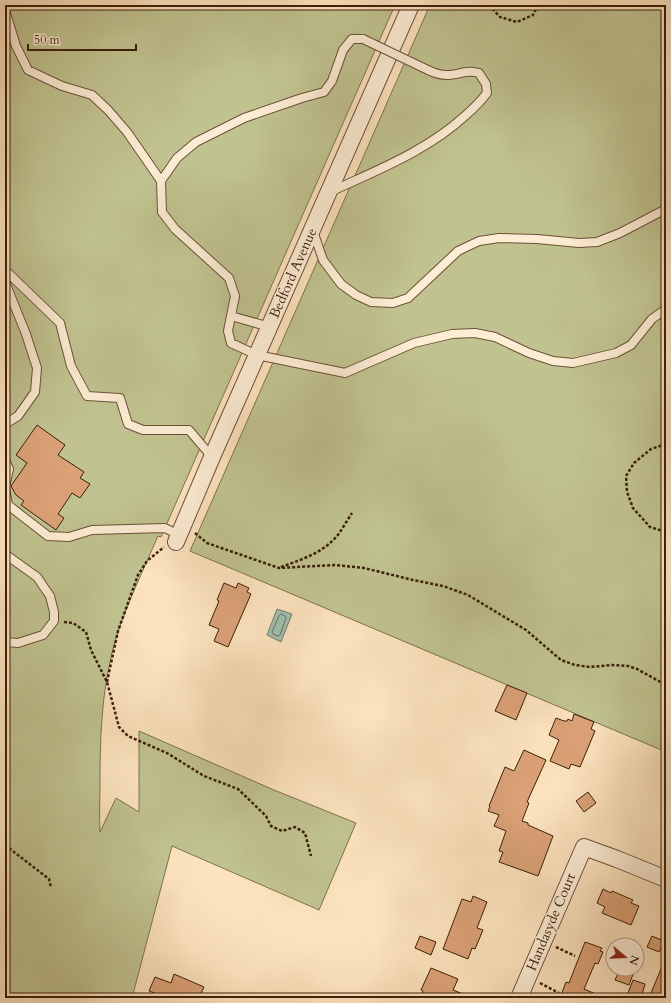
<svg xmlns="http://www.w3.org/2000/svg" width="671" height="1003" font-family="Cardo,serif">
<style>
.green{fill:#c0c390;stroke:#7e714c}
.water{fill:#9fbeaf;stroke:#777e6d}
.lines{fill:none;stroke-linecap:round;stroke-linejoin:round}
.shore{stroke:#6e6e5c;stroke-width:1}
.building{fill:#dba176;stroke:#3c1f09}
.service-casing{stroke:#6c5036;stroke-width:10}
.minor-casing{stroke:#6c5036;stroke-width:18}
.path{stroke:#3c1f09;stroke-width:2.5;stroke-dasharray:3 2;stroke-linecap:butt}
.service{stroke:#fdedd5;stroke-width:8}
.minor{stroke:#fdedd5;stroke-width:16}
.service-bridge-casing{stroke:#6c5036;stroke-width:10;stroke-linecap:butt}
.service-bridge{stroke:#fdedd5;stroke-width:8}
.labels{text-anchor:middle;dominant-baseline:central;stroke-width:3;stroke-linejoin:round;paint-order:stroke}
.street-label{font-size:14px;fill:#3c1f09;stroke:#fdedd5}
</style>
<rect width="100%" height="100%" fill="#fce3be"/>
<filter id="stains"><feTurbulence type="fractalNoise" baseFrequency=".005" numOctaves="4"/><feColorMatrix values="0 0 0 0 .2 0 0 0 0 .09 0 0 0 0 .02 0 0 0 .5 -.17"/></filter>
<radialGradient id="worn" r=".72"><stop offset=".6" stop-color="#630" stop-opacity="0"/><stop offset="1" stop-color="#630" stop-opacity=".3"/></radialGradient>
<path class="green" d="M5,5H395L161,537L158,536C144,569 128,601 117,635C102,683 100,733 100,783C100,799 99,816 100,832L116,798L139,812V731L274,790L356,823L319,910L172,846L132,998H5Z
M430,5H666V752L190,551Z"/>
<path class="water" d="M277,609L292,614L281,642L267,635Z"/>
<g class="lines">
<path class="shore" d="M281,614L285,616L286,618L280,635L278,636L273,634L272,632L279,616Z"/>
</g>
<path class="building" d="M37,425L65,445L58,455L84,472L80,478L90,484L80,498L72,493L58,514L64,518L56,530L21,505L24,501L16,495L11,486L27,463L16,455Z
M224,583L236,588L238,583L249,588L247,592L251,594L228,647L214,641L219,629L209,625L219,601L217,600Z
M507,685L527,693L516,720L495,711Z
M574,714L594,722L591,729L595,731L580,767L571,764L569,769L550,761L559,740L549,735L556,718L564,721H567L568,719L572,721Z
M524,750L546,760L527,802L529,803L522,821L528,823V825L553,836L538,876L499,862L503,852L499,851L506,831L494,826L499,815L488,811L490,807L489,806L505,767L514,771Z
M588,792L596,803L584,812L576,801Z
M603,889L611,893L612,891L633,900L631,903L639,906L631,925L602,913L605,907L597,903Z
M473,896L487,902L477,928L483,930L475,949L472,948L468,959L443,949L462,899L471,902Z
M420,936L436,942L431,955L415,948Z
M652,936L664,941L659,952L647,947Z
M585,942L602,948L600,951L603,952L598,964L595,963L584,989L605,998H560L566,982L569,983Z
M666,957V998H661L651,993Z
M431,968L458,979L453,990L473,998H421L423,991L421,990Z
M620,969H635L629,985L615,980Z
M174,974L204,987L199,998H167L149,991L155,977L171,983Z
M633,980L645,984L641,998L628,993Z"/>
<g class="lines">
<defs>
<path id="service" d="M5,10L16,46L28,70L62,86L92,95L108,110L127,132L161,181L162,212L175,229L229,278L235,296L228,331L231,343L257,355L345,373L414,343L452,334L475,333L495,337L529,353L553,361L573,363L616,353L631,345L652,319L666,309
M161,181L177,158L196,142L244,118L302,98L324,92L332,81L343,50L352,39H363
M330,192C377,170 427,151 466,115C474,108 481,101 487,93L486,84L479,73C468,69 458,75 447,75C440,75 434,73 428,70
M313,231L323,260L341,284L356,295L371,302L393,303L408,298L458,251L479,241L499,238L537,239L579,243L597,242L620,233L666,209
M5,270L60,323L71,366L87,396L120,398L128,424L143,430H189L212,457
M5,282L26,334L37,368L35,392L18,416L5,424
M231,316L270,327
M5,460L9,469L5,487
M5,489L8,505L48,536L69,537L92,530L165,528L179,535
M5,554L37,577L50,596L54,612V621L43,635L18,643L5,642"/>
<path id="minor" d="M176,542L212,457L411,5
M519,998L584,847L617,859L666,879"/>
</defs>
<use href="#service" class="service-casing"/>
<use href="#minor" class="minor-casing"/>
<path class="path" d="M489,5L500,17L517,22L533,15L538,5
M666,444L651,449L634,463L626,476L627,492L633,508L650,527L666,532
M195,533L207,543L279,568L335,565L364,568L413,580L443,586L468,595L526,630L561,660L575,665L590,667L612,665L628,666L637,669L666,685
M281,567C303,559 326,552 340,532C344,526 348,519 352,513
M64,622L73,623L86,632L91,650L107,682L119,727L128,736L167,753L204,776L238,789L266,816L271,826L282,831L295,827L305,833L311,856
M107,682L118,631L138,575L147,561L164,547
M5,845L49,879L51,888
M556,947L575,956
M540,983L559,993"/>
<use href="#service" class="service"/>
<use href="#minor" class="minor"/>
<defs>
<path id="service-bridge" d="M363,39L428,70"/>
</defs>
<use href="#service-bridge" class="service-bridge-casing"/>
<use href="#service-bridge" class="service-bridge"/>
</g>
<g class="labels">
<g class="street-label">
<text transform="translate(293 273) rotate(-66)">Bedford Avenue</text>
<text transform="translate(551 922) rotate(-67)">Handasyde Court</text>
</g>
</g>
<rect width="671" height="1003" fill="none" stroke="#fce3be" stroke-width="20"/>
<rect x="6" y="6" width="659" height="991" fill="none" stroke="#3c1f09" stroke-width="2"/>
<rect x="10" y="10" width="651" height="983" fill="none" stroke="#3c1f09"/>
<g transform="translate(625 957) rotate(109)"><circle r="19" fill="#fdedd5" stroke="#b09b83"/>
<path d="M0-3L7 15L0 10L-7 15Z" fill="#8f2418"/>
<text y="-6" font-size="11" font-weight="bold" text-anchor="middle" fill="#3c1f09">N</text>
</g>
<path d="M28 44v6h108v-6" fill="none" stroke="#3c1f09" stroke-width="2"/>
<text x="34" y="44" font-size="12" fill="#3c1f09" stroke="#fdedd5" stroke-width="3" paint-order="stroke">50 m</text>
<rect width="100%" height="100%" filter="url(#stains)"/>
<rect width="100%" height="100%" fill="url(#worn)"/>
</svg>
